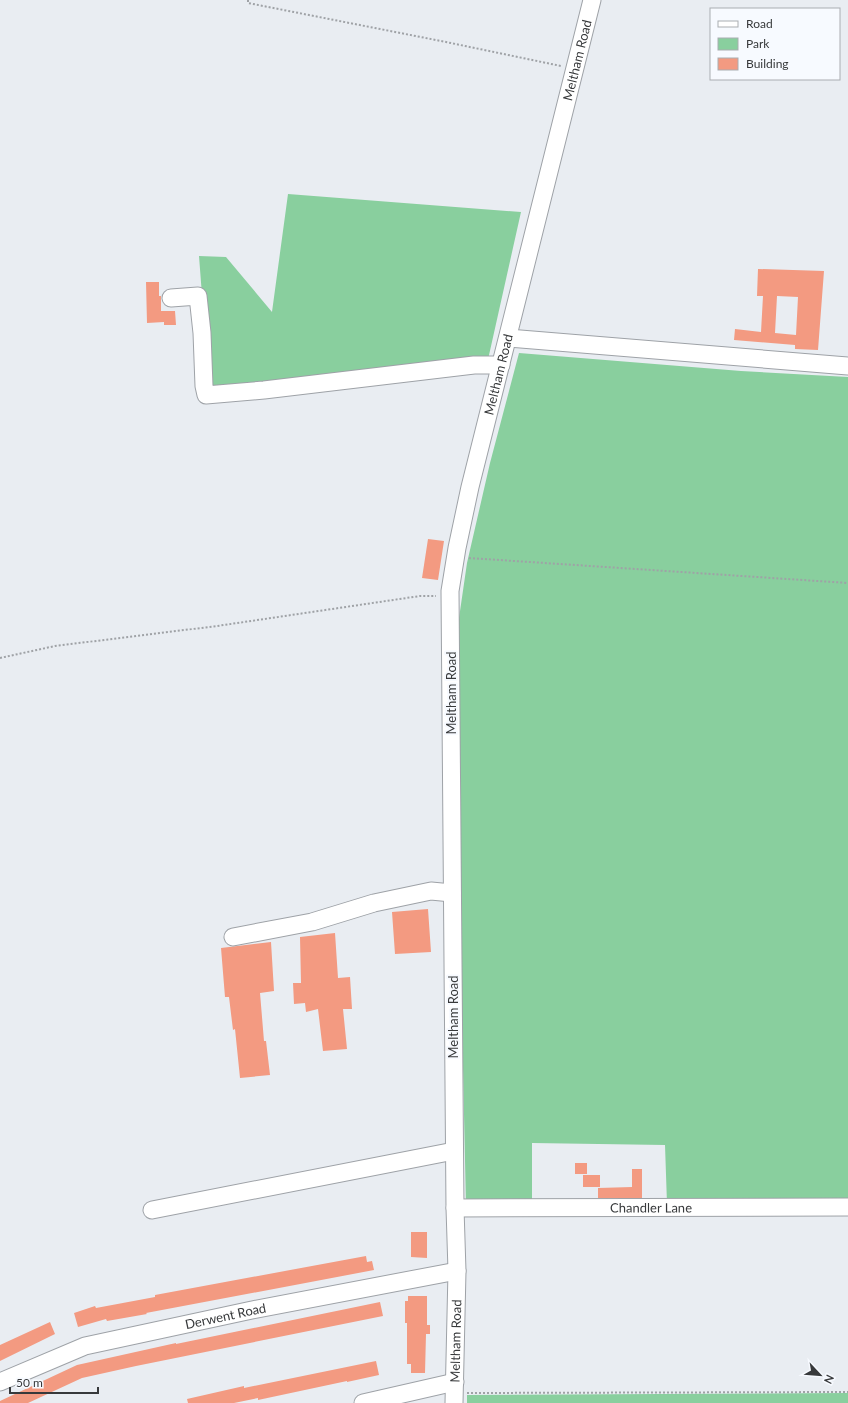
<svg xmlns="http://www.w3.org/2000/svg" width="848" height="1403" font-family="Lato,sans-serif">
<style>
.green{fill:#89cf9e}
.building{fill:#f39a81;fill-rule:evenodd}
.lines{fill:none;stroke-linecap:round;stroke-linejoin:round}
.minor-casing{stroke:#9ea2a7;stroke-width:19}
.path{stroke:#9fa2a6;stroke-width:2;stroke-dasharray:2 2;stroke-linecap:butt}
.minor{stroke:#fff;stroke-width:17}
.labels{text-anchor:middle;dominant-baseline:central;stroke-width:4;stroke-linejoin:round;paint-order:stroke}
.street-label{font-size:13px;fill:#37393b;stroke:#f7faff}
</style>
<rect width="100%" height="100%" fill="#e9edf2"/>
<path class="green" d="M288,194L521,212L485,373L381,379L210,400L199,256L226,257L272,312Z
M519,353L741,371L848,377V1199L667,1204L665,1145L532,1143V1206L466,1207L462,1021L459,618L467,563L490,463Z
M848,1393V1403H467V1395Z"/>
<path class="building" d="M758,269L824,271L818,350L795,349V345L734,340L735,329L761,332L763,296H757ZM777,296L798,297L796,335L775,333Z
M146,282H159V296H161V311H175L176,325H164V322L147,323Z
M428,539L444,541L438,580L422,578Z
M428,909L431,952L395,954L392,912Z
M335,933L338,978L350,977L352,1009H343L347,1049L323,1051L318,1009L306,1012L305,1003L294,1004L293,983H301L300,937Z
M271,942L274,991L260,993L264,1041H266L270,1075L240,1078L235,1029L233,1030L229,997H225L221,948Z
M575,1163H587V1174H575Z
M632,1169H642V1198H598V1188L632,1187Z
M583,1175H600V1187H583Z
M411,1232H427V1258L411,1257Z
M366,1256L367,1262L372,1261L374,1270L146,1313L147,1314L107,1321L106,1319L78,1327L74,1313L95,1306L96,1308L155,1297V1295Z
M408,1296H427V1325H430V1334H426L425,1373H411V1364H407V1323H405V1301H408Z
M380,1302L383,1316L136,1366L82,1378L28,1403H0V1401L77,1365L176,1343V1344Z
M50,1322L55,1334L0,1361V1345Z
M376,1361L379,1375L347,1382V1381L258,1400V1398L234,1403H188L187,1399L244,1386V1388Z"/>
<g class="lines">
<defs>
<g id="minor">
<path d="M171,298L198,296L202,333L204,386L206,395L264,390L474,365H501"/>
<path d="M508,338L848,366"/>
<path d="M233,937L312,922L374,903L431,891L452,893"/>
<path id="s1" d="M455,1208L848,1207"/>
<path d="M152,1210L454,1151"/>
<path id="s2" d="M0,1382L85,1346L252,1310L457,1271"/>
<path d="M363,1403L455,1382"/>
<path id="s3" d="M454,1403L457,1271L455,1208L450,591L457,548L470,487L592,0"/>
</g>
</defs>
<use href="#minor" class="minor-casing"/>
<path class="path" d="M248,0V3L446,42L561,66
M469,558L848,583
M0,658L55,646L217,626L420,596H436
M467,1393L848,1392"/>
<use href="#minor" class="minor"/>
</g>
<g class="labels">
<g class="street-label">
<text stroke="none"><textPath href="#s3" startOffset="1358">Meltham Road</textPath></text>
<text stroke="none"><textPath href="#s3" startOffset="1034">Meltham Road</textPath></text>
<text transform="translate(451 693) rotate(-90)">Meltham Road</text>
<text transform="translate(453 1017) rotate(-90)">Meltham Road</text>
<text stroke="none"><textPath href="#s1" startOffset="196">Chandler Lane</textPath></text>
<text stroke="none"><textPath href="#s2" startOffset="236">Derwent Road</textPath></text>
<text stroke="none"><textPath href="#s3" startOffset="62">Meltham Road</textPath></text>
</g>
</g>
<rect x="710" y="8" width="130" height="72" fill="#f7faff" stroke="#aaadb1"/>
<rect x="718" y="21" width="20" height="6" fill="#ffffff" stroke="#aaadb1"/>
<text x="746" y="28" font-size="12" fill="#37393b">Road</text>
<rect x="718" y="38" width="20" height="12" fill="#89cf9e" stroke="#aaadb1"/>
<text x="746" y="48" font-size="12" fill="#37393b">Park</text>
<rect x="718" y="58" width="20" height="12" fill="#f39a81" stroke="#aaadb1"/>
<text x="746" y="68" font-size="12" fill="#37393b">Building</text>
<g transform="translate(820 1375) rotate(116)" stroke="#f7faff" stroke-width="3" paint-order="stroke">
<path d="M0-3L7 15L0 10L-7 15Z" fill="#37393b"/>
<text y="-6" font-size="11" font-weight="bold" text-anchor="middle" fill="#37393b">N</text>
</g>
<path d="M10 1387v6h88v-6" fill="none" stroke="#37393b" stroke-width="2"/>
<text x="16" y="1387" font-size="12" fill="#37393b" stroke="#f7faff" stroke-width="3" paint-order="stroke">50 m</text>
</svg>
